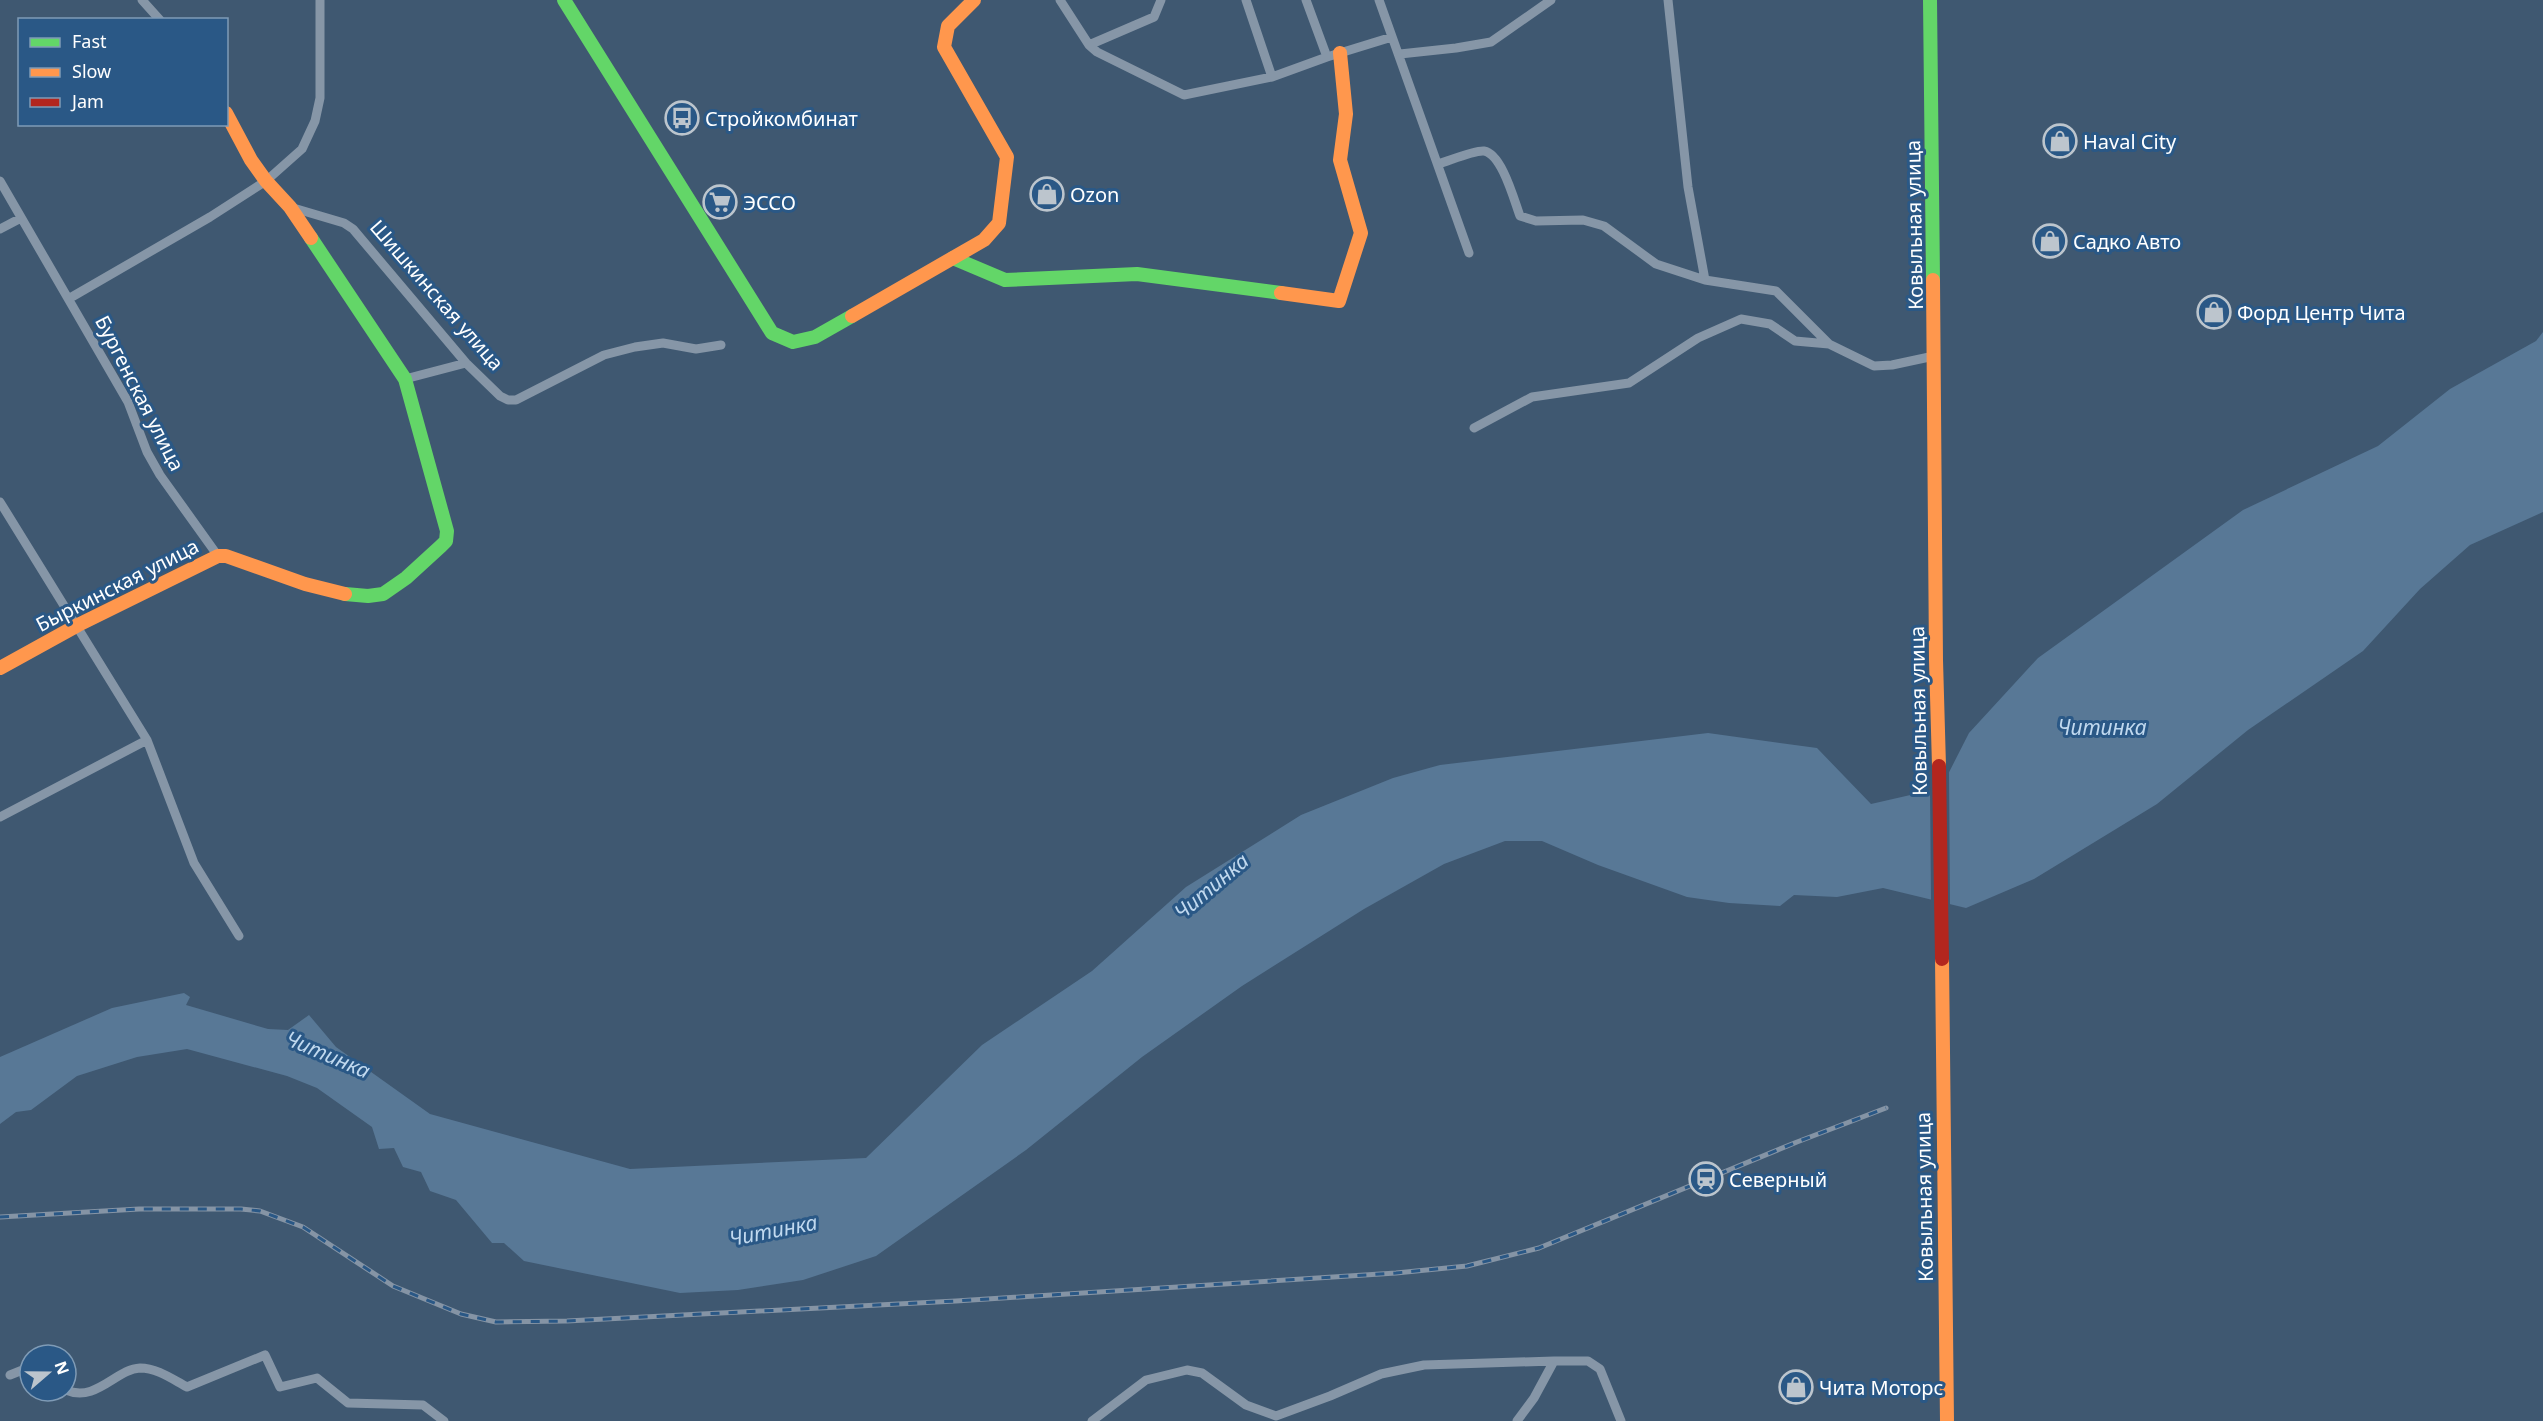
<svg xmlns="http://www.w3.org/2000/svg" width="2543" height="1421" font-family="'Noto Sans',sans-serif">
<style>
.water{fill:#587896}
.pier{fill:#3f5871}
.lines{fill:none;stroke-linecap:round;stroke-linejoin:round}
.street{stroke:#8696a7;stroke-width:9}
.fast{stroke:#63d668;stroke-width:14}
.slow{stroke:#ff974d;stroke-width:14}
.jam{stroke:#b3261e;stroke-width:14}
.rail-casing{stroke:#8594a5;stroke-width:5}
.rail{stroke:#2a5886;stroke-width:3;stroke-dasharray:9;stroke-linecap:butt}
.labels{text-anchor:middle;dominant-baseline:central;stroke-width:6;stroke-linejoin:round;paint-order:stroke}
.poi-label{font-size:20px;fill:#fff;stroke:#2a5886;text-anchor:start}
.street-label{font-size:20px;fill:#fff;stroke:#2a5886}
.water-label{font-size:21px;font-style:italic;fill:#c1d9ef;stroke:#2a5886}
</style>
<rect width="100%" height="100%" fill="#3f5871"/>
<path class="water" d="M2543,332V512L2470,545L2420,589L2363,651L2248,730L2157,804L2034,879L1966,908L1883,888L1837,897L1794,895L1780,906L1729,903L1687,897L1598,865L1542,841H1505L1444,864L1364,909L1242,986L1142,1057L1026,1150L876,1256L803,1280L738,1290L680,1293L524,1261L504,1243H492L456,1200L430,1191L421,1172L403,1167L394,1148L379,1149L372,1127L317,1088L287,1076L187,1049L137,1057L77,1076L31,1110L16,1112L0,1124V1057L112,1008L184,993L190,997L186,1005L268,1029L288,1030L309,1015L336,1047L430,1114L630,1169L866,1158L982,1045L1092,971L1186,887L1301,815L1393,778L1440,765L1708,733L1817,748L1871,804L1941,788L1969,733L2038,658L2243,510L2378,446L2450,389L2536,341Z"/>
<path class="pier" d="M1949,767L1950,907L1931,902L1930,788L1939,786Z"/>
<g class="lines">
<path class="street" d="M142,0L160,20
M1060,0L1089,45L1097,52L1184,95L1272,77L1327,57L1392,37
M1246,0L1272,77
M1306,0L1327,57
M1379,0L1469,253
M1668,0L1688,187L1705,280
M1089,45L1154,17L1161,0
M1400,54L1456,48L1491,42L1551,0
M1438,164C1449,161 1474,150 1484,151C1502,154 1514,200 1520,216L1536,221L1583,220L1604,226L1656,264L1705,280L1776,291L1829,344L1874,366L1892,365L1934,356
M0,181L128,402L147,452L160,475L218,556
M290,207L344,223L353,229L466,363L500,396L508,400H516L604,355L635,347L663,343L696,349L721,345
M0,229L21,218
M70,298L210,217L266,181L302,149L315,121L320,98V0
M405,379L466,363
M1474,428L1532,397L1629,383L1698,338L1741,319L1770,324L1795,341L1829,344
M0,502L147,740L194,863L239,936
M0,817L147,740
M10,1375L30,1367
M66,1390C96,1403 116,1369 140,1368C157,1368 172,1379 187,1387L265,1355L280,1387L317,1378L348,1403L423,1405L444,1421
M1092,1421L1146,1380L1187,1370L1202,1373L1246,1405L1276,1416L1330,1396L1381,1374L1424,1365L1554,1361H1588L1600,1369L1621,1421
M1517,1421L1534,1398L1554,1361"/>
<path class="fast" d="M564,0L772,333L793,342L815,337L852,316
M1930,0L1933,280
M311,238L405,379L447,531L446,541L441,546L406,578L383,594L368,596L345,594
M953,258L1005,280L1137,274L1281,293"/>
<path class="slow" d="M226,113L251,160L266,181L290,207L311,238
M1933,280L1936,660L1939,766
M1281,293L1339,301L1361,233L1340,160L1346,114L1340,53
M852,316L984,240L999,223L1007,157L944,47L948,26L974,0
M0,668L78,625L218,556H226L305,584L345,594
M1942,959L1947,1421"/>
<path class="jam" d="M1939,766L1942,959"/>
<defs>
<path id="rail" d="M0,1217L139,1209H241L260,1211L303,1227L393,1286L461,1314L496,1322L567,1321L956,1301L1396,1273L1467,1266L1539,1248L1797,1142L1886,1108"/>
</defs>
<use href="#rail" class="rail-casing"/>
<use href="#rail" class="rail"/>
</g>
<defs>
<symbol id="bus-ring" viewBox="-11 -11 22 22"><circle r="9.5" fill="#2a5886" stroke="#bcc5cd" stroke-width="1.5"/><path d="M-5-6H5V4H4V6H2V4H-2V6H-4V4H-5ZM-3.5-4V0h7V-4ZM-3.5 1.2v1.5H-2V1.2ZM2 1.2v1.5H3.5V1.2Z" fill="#bcc5cd"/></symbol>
<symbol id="shop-ring" viewBox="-11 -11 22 22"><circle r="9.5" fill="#2a5886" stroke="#bcc5cd" stroke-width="1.5"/><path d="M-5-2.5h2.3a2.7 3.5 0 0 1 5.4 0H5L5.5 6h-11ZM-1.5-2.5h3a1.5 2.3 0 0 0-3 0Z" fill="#bcc5cd"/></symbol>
<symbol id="supermarket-ring" viewBox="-11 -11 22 22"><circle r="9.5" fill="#2a5886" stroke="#bcc5cd" stroke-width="1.5"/><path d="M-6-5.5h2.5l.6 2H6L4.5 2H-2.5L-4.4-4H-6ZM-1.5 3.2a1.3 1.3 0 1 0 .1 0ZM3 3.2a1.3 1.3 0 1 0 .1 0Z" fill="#bcc5cd"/></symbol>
<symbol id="station-ring" viewBox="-11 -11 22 22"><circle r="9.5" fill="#2a5886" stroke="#bcc5cd" stroke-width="1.5"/><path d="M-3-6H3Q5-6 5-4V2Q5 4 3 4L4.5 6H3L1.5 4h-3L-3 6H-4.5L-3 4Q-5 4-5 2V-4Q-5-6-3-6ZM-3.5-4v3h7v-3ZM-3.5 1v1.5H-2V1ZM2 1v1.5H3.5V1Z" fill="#bcc5cd"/></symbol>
</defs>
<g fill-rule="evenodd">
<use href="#bus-ring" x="663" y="99" width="38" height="38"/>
<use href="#shop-ring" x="2041" y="122" width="38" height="38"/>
<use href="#shop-ring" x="1028" y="175" width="38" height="38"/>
<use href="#supermarket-ring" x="701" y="183" width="38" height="38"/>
<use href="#shop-ring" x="2031" y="222" width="38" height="38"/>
<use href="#shop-ring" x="2195" y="293" width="38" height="38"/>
<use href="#station-ring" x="1687" y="1160" width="38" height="38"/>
<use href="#shop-ring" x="1777" y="1368" width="38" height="38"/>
</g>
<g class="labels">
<g class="poi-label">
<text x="705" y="118">Стройкомбинат</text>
<text x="2083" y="141">Haval Сity</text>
<text x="1070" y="194">Ozon</text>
<text x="743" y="202">ЭССО</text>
<text x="2073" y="241">Садко Авто</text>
<text x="2237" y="312">Форд Центр Чита</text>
<text x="1729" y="1179">Северный</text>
<text x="1819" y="1387">Чита Моторс</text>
</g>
<g class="street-label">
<text transform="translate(1914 225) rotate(-91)">Ковыльная улица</text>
<text transform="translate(437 295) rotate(49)">Шишкинская улица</text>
<text transform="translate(140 393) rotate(63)">Бургенская улица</text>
<text transform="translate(117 585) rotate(-27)">Быркинская улица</text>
<text transform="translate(1918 711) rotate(-91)">Ковыльная улица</text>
<text transform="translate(1924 1197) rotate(-91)">Ковыльная улица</text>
</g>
<g class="water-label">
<text x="2102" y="727">Читинка</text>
<text transform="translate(1211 886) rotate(-40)">Читинка</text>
<text transform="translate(328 1054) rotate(23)">Читинка</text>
<text transform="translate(773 1230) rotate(-11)">Читинка</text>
</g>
</g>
<rect x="18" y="18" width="210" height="108" fill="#2a5886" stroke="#7f9bb6" stroke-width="1.5"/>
<rect x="30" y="38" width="30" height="9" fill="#63d668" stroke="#7f9bb6" stroke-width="1.5"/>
<text x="72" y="48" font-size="18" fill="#ffffff">Fast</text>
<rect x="30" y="68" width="30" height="9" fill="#ff974d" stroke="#7f9bb6" stroke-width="1.5"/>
<text x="72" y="78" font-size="18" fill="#ffffff">Slow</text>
<rect x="30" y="98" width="30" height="9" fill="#b3261e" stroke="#7f9bb6" stroke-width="1.5"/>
<text x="72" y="108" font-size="18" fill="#ffffff">Jam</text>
<g transform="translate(48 1373) rotate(70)"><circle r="28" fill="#2a5886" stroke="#7f9bb6" stroke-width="1.5"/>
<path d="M0-4.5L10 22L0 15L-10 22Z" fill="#bcc5cd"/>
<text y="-9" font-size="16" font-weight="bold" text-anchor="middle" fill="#ffffff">N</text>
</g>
</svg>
